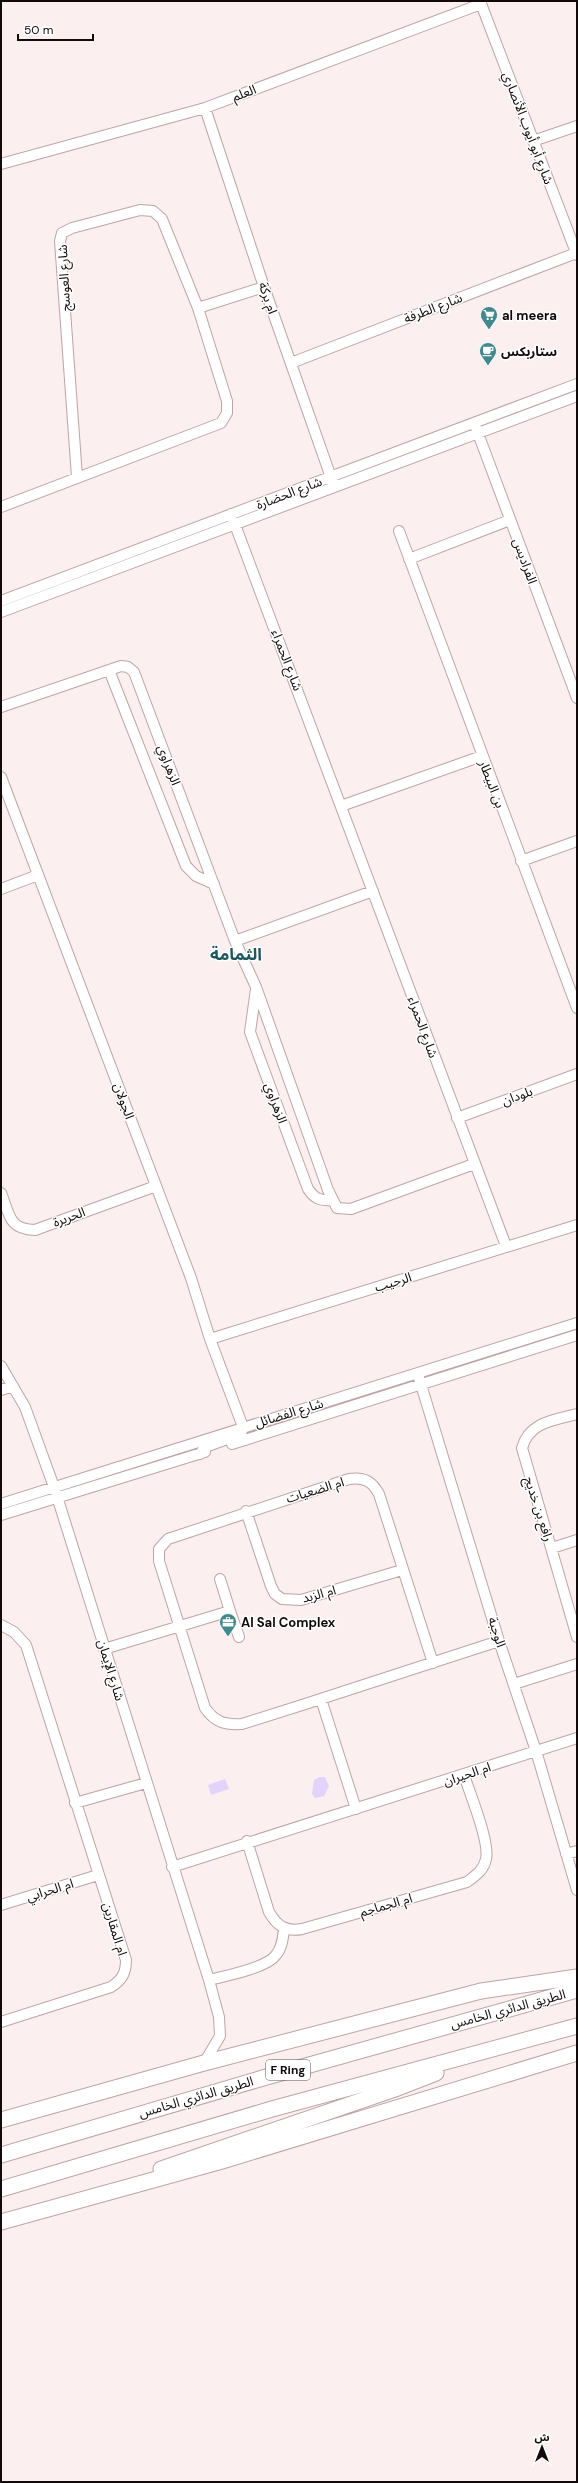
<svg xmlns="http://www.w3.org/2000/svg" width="578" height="2483" font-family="'DM Sans','Noto Sans Arabic',sans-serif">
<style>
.water{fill:#e3d2fa}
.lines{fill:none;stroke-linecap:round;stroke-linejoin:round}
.minor-casing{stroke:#bea4a5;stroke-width:12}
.highway-casing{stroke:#bea4a5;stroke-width:17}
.minor{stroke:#fff;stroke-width:10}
.highway{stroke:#fff;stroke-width:15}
.labels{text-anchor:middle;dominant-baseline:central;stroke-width:3;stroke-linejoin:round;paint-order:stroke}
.shield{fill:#fff;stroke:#595454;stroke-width:1}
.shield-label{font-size:12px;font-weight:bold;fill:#120a0a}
.street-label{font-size:13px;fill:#120a0a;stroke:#fff}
.poi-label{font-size:13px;font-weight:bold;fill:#120a0a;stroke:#fff;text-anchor:start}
.district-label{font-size:17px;font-weight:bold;fill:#1d585c;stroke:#fff}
</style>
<rect width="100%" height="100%" fill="#fbeff0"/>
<path class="water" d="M319,1777H325L329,1786L324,1796L315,1798L312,1794L314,1780Z
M225,1779L229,1789L211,1795L208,1785Z"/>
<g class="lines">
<defs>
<path id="minor" d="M480,1L577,255
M205,108L264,287L333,483
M533,141L577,126
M1,164L205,108L481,4
M198,308L264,287
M291,363L576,253
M476,428L577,698
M1,507L221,423L227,413V401L198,308L162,219L153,211L140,210L72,228L62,233L60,241L77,477
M231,514L506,1246
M399,531L577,1008
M409,559L510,520
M1,601L577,384
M1,612L577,396
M109,670L186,866L196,876L214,884
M1,707L121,666L128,667L134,672L235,941L256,987L328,1190L337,1208L351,1209L474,1164
M1,777L191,1278L210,1339L243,1427L241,1434L205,1447L200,1454
M341,806L482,756
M521,861L577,841
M1,889L38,875
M235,941L373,891
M256,989L250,1032L308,1189C315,1199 320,1201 332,1200
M457,1118L577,1074
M1,1193C10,1215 8,1229 35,1230L156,1186
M210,1339L577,1225
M1,1366L25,1407L54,1487L209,1980L219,2017L220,2036L204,2063
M419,1378L499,1641L536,1751L577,1890
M1,1390L13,1386
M577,1414C554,1420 529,1422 522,1448L577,1637
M232,1444L577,1335
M1,1504L577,1323
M246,1511L271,1586L275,1594L282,1599L301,1600L402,1570
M1,1515L205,1452
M552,1548L577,1540
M230,1611L239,1637
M1,1625L14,1632L26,1645L126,1960C126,1973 122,1980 111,1987L1,2022
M104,1649L230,1611L220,1579
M433,1663L379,1494C372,1481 364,1477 349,1479L168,1539L159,1549V1561L205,1708C215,1722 224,1725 242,1724C328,1697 414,1669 499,1641
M514,1684L577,1664
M321,1699L356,1809
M75,1803L146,1783
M247,1841L269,1912C277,1926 286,1932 302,1929L467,1882C475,1876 484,1870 486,1859C490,1842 470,1794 464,1775
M566,1854L577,1851
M172,1867L577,1738
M1,1905L98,1875
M209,1980C225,1976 267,1968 276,1955C282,1948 283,1938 284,1929"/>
<path id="highway" d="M1,2120L204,2063L481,1991L577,1977
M1,2155L263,2078L577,1990
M161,2169L395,2089L436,2073
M1,2189L272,2109L577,2026
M1,2222L222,2161L577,2053"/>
</defs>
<use href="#minor" class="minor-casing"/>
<use href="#highway" class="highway-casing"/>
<use href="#minor" class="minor"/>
<use href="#highway" class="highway"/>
</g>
<defs>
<symbol id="supermarket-pin" viewBox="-11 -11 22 30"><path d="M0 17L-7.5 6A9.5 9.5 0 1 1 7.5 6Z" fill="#42898e" stroke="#fff"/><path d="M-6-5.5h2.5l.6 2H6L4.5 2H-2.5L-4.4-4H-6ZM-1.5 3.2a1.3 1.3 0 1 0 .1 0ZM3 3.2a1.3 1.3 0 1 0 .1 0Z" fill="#fff"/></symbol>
<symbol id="cafe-pin" viewBox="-11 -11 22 30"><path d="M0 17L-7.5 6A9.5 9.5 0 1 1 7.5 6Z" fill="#42898e" stroke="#fff"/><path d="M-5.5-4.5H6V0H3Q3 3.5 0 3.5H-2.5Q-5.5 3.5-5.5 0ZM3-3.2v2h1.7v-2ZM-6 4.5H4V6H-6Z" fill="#fff"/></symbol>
<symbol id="office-pin" viewBox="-11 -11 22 30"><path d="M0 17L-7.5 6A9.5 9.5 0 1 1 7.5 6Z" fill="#42898e" stroke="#fff"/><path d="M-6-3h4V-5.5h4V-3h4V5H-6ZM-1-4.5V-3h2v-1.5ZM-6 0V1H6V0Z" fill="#fff"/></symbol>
</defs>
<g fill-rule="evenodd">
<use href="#supermarket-pin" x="479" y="305" width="20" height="27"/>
<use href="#cafe-pin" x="478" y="341" width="20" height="27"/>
<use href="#office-pin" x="218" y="1612" width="20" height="27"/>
</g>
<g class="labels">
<rect class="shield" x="266" y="2060" width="44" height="20" rx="3"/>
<g class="shield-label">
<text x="288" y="2070">F Ring</text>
</g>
<g class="street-label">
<text transform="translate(244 93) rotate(-21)">العلم</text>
<text transform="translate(528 128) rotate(69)">شارع أبو أيوب الأنصاري</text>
<text transform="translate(64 278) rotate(-93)">شارع العوسج</text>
<text transform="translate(268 298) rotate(71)">ام بركة</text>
<text transform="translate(433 308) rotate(-21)">شارع الطرفة</text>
<text transform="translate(289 493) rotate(-21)">شارع الحضارة</text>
<text transform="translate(525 561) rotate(70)">الفراديس</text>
<text transform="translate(287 660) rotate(69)">شارع الحمراء</text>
<text transform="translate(169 765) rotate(69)">الزهراوي</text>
<text transform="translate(492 784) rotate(69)">بن البيطار</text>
<text transform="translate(423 1027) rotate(70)">شارع الحمراء</text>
<text transform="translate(517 1096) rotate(-20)">بلودان</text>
<text transform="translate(124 1101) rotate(70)">الجولان</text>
<text transform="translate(276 1103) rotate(70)">الزهراوي</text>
<text transform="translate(69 1217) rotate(-20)">الحريرة</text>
<text transform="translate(393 1282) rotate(-17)">الرحيب</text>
<text transform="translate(289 1413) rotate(-17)">شارع الفضائل</text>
<text transform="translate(315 1490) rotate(-17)">ام الضعيات</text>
<text transform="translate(539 1509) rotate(72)">رافع بن خديج</text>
<text transform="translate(319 1594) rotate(-15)">ام الزبد</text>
<text transform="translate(497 1632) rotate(72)">الوجبة</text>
<text transform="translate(111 1670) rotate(73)">شارع الإيمان</text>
<text transform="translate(467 1774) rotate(-18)">ام الحيران</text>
<text transform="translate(50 1890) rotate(-17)">ام الحرابي</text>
<text transform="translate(386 1905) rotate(-16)">ام الجماجم</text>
<text transform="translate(115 1929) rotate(73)">ام المقارين</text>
<text transform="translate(508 2009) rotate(-15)">الطريق الدائري الخامس</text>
<text transform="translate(196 2097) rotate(-16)">الطريق الدائري الخامس</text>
</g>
<g class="poi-label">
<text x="502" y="315">al meera</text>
<text x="501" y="351">ستاربكس</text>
<text x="241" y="1622">Al Sal Complex</text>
</g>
<g class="district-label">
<text x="236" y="954">الثمامة</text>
</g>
</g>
<rect width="578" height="2483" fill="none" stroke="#120a0a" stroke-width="4"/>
<g transform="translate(542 2447)" stroke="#ffffff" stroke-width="3" paint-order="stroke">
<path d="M0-3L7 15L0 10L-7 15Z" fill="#120a0a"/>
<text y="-6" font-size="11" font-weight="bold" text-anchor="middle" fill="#120a0a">ش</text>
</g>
<path d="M18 34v6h75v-6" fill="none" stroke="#120a0a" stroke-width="2"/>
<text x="24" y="34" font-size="12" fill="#120a0a" stroke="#ffffff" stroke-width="3" paint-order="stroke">50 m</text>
</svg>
